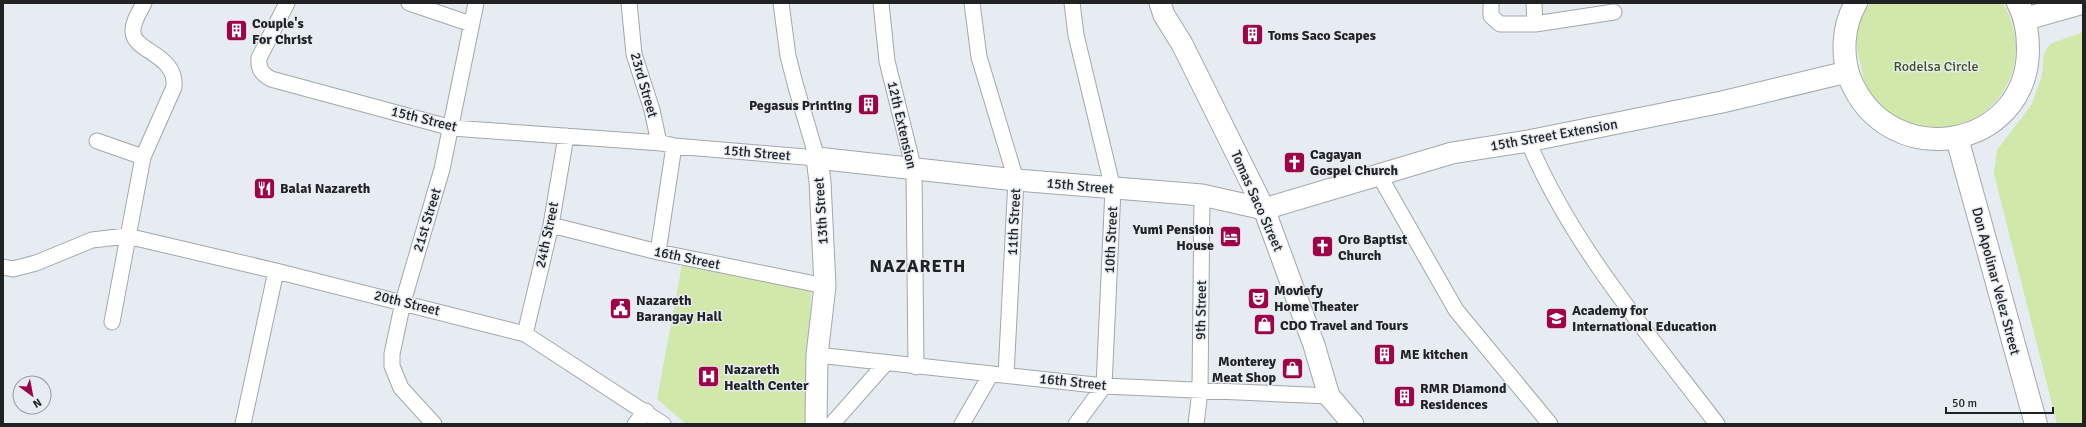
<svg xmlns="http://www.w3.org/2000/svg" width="2086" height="427" font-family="Signika,sans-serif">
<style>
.green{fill:#d2e7aa}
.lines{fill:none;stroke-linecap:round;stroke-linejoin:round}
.street-casing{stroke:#a1a7ac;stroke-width:17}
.secondary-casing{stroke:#a1a7ac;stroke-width:23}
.primary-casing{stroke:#a1a7ac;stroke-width:24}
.street{stroke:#fff;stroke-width:15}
.secondary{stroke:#fff;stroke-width:21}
.primary{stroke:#fff;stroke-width:22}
.labels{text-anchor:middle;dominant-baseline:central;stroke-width:3;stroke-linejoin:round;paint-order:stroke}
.poi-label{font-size:14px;font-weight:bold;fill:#202224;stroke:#e6ecf2;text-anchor:start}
.park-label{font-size:14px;fill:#404f1d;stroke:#e6ecf2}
.street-label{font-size:14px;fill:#202224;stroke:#e6ecf2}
.district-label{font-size:18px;font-weight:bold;letter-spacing:1px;fill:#202224;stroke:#e6ecf2}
</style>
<rect width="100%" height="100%" fill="#e6ecf2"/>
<path class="green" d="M1870,3H2003C2049,81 1962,164 1891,114C1882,107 1873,99 1867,90C1864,84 1863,74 1861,66C1854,43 1855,24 1870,3Z
M2083,32V424H2057L1994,174L1997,150L2032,104L2042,75L2044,53L2050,44Z
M682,265L811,291L807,424H686L657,399Z"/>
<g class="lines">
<defs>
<path id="street" d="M287,3L259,58C258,69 262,74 271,79L452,128L662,143L674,146L817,158L796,87L788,56L781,3
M409,3L471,24
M629,3L634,54L652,110L659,143
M881,3L887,61L914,170L916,367
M972,3L979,57L1016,180L1006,375
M1072,3L1076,35L1113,189L1104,386L1076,424
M1491,3V16L1500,24H1535L1614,12
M1534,3L1535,24
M97,141L143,157
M1528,141C1572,246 1648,333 1717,424
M1379,175L1456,310L1550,424
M551,225L658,252L825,286
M658,252L674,146
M3,267L13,269L36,263L92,240L127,236L276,271L525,334L663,424
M112,322L143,157L174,87C177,54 134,52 133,32C132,23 140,11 144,3
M525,334L551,225L566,136
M817,355L1104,386L1329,396
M243,424L276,271
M434,424L401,388L392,366V354L403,302L442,169L476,3
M635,424L646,411
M832,424L885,364
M962,424L991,374
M1196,424L1200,391L1202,195"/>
<path id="secondary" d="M1160,3L1164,15L1182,44L1264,209L1314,345L1329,396L1353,424
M816,424L817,355L825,286L820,182L817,158L1016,180L1202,195L1264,209L1452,153L1528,141L1722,102L1847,72"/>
<path id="primary" d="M1856,3C1843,25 1841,55 1850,79C1889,174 2027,150 2028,50C2028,33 2026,17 2018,3
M2025,19L2082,3
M1957,138L2036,424"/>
</defs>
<use href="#street" class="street-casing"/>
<use href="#secondary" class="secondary-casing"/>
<use href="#primary" class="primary-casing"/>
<use href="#street" class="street"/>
<use href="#secondary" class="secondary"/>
<use href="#primary" class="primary"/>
</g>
<defs>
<symbol id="building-square" viewBox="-11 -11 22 22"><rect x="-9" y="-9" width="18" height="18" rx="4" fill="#9e0248" stroke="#e6ecf2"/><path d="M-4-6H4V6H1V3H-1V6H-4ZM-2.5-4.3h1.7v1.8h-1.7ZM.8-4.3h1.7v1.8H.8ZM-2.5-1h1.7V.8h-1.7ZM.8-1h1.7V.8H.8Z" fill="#fff"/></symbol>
<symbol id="church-square" viewBox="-11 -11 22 22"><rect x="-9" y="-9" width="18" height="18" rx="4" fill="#9e0248" stroke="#e6ecf2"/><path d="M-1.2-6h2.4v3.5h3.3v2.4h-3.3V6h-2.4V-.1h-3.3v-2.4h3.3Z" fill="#fff"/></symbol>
<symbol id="restaurant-square" viewBox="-11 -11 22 22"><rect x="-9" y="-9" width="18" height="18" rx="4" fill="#9e0248" stroke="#e6ecf2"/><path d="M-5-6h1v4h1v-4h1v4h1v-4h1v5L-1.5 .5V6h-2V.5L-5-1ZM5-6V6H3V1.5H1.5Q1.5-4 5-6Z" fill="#fff"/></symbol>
<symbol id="hotel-square" viewBox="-11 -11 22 22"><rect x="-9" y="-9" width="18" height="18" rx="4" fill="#9e0248" stroke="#e6ecf2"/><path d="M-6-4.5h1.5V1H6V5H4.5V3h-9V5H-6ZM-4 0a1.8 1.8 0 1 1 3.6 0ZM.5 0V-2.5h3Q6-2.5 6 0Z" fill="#fff"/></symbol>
<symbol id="theatre-square" viewBox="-11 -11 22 22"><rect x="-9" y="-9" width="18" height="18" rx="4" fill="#9e0248" stroke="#e6ecf2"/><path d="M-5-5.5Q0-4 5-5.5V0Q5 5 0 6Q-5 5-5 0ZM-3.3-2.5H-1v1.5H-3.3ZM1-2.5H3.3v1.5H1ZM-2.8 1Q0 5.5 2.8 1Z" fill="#fff"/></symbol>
<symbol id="civic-square" viewBox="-11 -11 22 22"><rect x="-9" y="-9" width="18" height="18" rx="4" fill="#9e0248" stroke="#e6ecf2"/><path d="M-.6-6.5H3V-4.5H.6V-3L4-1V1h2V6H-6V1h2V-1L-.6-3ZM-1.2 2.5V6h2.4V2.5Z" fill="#fff"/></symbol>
<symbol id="school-square" viewBox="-11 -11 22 22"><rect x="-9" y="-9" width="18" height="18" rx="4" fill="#9e0248" stroke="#e6ecf2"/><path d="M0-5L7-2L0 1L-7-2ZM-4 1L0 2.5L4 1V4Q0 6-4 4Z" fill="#fff"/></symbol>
<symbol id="shop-square" viewBox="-11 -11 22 22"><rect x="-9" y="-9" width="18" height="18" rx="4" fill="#9e0248" stroke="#e6ecf2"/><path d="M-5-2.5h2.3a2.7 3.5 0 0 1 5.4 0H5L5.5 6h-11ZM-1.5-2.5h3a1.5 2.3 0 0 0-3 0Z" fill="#fff"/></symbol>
<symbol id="hospital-square" viewBox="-11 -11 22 22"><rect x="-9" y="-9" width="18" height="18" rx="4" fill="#9e0248" stroke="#e6ecf2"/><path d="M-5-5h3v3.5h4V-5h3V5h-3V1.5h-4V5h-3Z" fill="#fff"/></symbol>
</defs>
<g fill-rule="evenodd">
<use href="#building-square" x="224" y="18" width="25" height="25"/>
<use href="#building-square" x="1240" y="22" width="25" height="25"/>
<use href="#building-square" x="856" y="92" width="25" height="25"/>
<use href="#church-square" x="1282" y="150" width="25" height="25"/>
<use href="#restaurant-square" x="252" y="176" width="25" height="25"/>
<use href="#hotel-square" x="1218" y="224" width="25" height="25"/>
<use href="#church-square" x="1310" y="234" width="25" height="25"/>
<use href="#theatre-square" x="1246" y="286" width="25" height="25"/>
<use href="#civic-square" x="608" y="296" width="25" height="25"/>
<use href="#school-square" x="1544" y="306" width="25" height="25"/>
<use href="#shop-square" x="1252" y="312" width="25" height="25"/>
<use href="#building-square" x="1372" y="342" width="25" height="25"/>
<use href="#shop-square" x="1280" y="356" width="25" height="25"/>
<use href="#hospital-square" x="696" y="364" width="25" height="25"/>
<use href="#building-square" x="1392" y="384" width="25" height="25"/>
</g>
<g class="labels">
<g class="poi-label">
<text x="252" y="23">Couple's<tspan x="252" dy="16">For Christ</tspan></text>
<text x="1268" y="35">Toms Saco Scapes</text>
<text x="852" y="105" text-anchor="end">Pegasus Printing</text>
<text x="1310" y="154">Cagayan<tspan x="1310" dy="16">Gospel Church</tspan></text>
<text x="280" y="188">Balai Nazareth</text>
<text x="1214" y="229" text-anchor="end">Yumi Pension<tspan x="1214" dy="16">House</tspan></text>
<text x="1338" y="239">Oro Baptist<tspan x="1338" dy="16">Church</tspan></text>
<text x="1274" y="290">Moviefy<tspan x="1274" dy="16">Home Theater</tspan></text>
<text x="636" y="300">Nazareth<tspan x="636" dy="16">Barangay Hall</tspan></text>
<text x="1572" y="310">Academy for<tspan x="1572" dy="16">International Education</tspan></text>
<text x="1280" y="325">CDO Travel and Tours</text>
<text x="1400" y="354">ME kitchen</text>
<text x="1276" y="361" text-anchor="end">Monterey<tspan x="1276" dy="16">Meat Shop</tspan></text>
<text x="724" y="369">Nazareth<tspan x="724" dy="16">Health Center</tspan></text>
<text x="1420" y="388">RMR Diamond<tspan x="1420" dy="16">Residences</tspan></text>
</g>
<g class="park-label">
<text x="1936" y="66">Rodelsa Circle</text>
</g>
<g class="street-label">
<text transform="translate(644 85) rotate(74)">23rd Street</text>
<text transform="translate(424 119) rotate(14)">15th Street</text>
<text transform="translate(902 125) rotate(77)">12th Extension</text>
<text transform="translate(1554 135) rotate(-10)">15th Street Extension</text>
<text transform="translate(757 153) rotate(5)">15th Street</text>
<text transform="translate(1080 186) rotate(5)">15th Street</text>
<text transform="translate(1257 201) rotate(66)">Tomas Saco Street</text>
<text transform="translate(821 211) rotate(-94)">13th Street</text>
<text transform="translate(427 220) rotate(-73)">21st Street</text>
<text transform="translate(1014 222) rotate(-87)">11th Street</text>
<text transform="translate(547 235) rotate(-78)">24th Street</text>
<text transform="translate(1111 240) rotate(-87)">10th Street</text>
<text transform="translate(687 258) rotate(12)">16th Street</text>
<text transform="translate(1996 281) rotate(75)">Don Apolinar Velez Street</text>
<text transform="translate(407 303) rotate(14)">20th Street</text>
<text transform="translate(1201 310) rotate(-89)">9th Street</text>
<text transform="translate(1073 382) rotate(6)">16th Street</text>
</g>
<g class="district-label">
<text x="918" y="266">NAZARETH</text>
</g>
</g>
<rect width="2086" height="427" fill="none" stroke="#202224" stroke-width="8"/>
<g transform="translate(32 395) rotate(148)"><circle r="19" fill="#e6ecf2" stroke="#979ba0"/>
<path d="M0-3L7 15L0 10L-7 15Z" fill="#9e0248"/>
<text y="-6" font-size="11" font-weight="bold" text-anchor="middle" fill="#202224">N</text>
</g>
<path d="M1946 407v6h107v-6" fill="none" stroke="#202224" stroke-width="2"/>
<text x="1952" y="407" font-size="12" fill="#202224" stroke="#e6ecf2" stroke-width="3" paint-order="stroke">50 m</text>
</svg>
